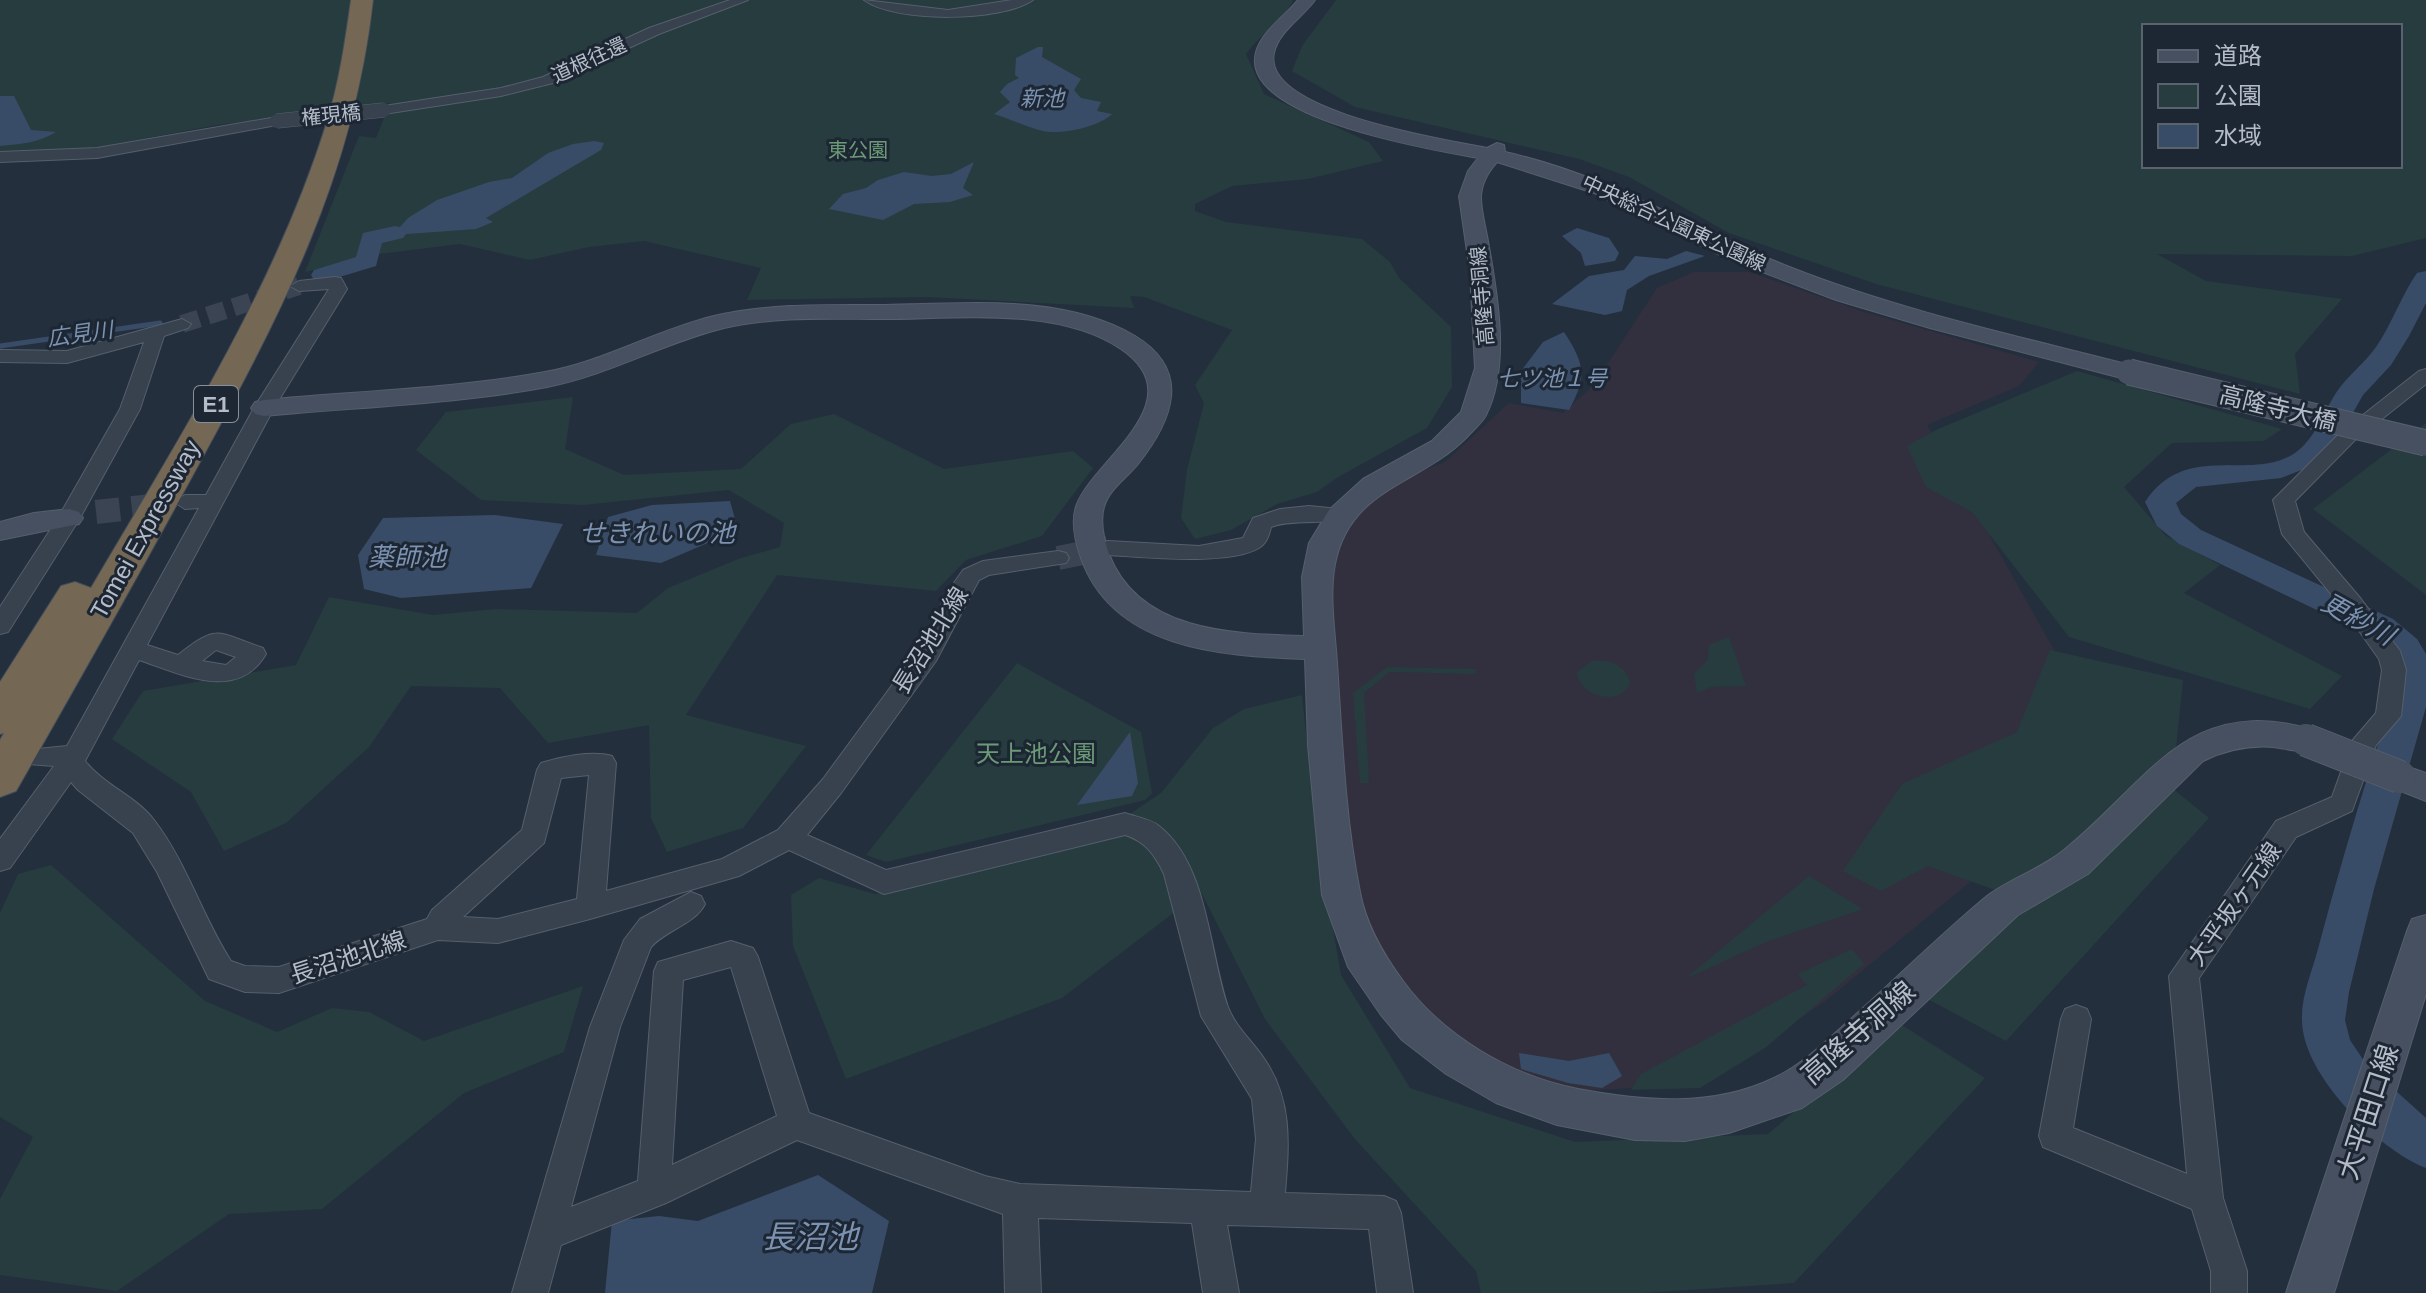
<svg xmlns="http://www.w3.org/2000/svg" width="2426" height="1293" font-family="Arial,'Noto Sans JP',sans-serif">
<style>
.medical{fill:#32303f}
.green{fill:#263c3f;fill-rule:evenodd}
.water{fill:#394c67}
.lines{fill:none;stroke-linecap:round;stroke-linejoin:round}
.stream{stroke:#394c67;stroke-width:5}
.river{fill:#394c67;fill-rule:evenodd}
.street-tunnel-far1{stroke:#3a4453;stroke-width:18;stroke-dasharray:18 9;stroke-linecap:butt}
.street-tunnel{stroke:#3a4453;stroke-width:24;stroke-dasharray:24 12;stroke-linecap:butt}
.street-casing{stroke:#565f6c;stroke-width:2}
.secondary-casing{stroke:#565f6c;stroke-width:2}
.highway-casing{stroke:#434c59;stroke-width:2}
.street{fill:#38414e;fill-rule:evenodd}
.secondary{fill:#465061;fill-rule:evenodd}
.highway{fill:#746855;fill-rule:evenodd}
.street-bridge-casing{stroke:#565f6c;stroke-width:15;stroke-linecap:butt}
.secondary-bridge-far1-casing{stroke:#565f6c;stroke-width:27;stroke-linecap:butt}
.secondary-bridge-casing{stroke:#565f6c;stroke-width:34;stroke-linecap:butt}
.street-bridge{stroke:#38414e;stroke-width:14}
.secondary-bridge-far1{stroke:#465061;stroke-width:25}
.secondary-bridge{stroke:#465061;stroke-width:32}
.labels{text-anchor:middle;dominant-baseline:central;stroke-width:6;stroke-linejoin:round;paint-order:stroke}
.far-street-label{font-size:20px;fill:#b4bcc9;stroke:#1d2633}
.far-park-label{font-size:20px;fill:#6b9a76;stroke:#1d2633}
.far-water-label{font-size:22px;font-style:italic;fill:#7c92b1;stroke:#1d2633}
.shield{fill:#1d2633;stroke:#878f9c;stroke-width:2}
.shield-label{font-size:22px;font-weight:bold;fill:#b4bcc9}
.street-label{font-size:24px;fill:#b4bcc9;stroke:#1d2633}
.park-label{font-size:24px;fill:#6b9a76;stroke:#1d2633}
.water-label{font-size:26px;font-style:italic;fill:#7c92b1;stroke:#1d2633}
.near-street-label{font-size:28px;fill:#b4bcc9;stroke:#1d2633}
.near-water-label{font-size:32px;font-style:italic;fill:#7c92b1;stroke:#1d2633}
</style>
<rect width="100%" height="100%" fill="#242f3e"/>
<path class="medical" d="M1694,272H1749L1864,312L2039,362L2019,386L1927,425L2117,761L1828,999L1707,1083L1569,1092L1458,1052L1353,921L1325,588L1348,525L1396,481L1445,462L1509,403L1563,413L1593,386L1657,288Z"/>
<path class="green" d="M0,0H1293C1285,19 1259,35 1246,54L1264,94L1369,142L1383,161L1308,179L1232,186L1195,204V211L1226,222L1362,239L1390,262L1399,278L1451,327L1452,387L1427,428L1338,477L1317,492L1277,504L1231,530L1195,539L1181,518L1187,470L1204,403L1195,385L1232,330L1144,297L1130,296L1134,308L926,297L747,300L761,268L644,241L589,247L530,260L460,244L379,254L315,279L319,269L305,272L359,136L376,138L390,103L217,125L94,148L0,152Z
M1336,0H2426V238L2352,256L2157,254L2206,281L2342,299L2295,354L2300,394L1876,284L1729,233L1629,177L1579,159L1355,107L1292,71L1302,46ZM2144,26H2400V166H2144Z
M2077,371L2282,429L2264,441L2172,443L2124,487L2166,536L2220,565L2184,593L2342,676L2310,709L2069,637L1972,512L1926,487L1907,446L1938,429Z
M573,397L565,449L624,475L741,469L791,424L834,414L944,469L1073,451L1093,468L1042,536L966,560L936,591L777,575L686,715L806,746L743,828L667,852L651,818L649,725L548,743L500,688L411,686L369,747L286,823L224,851L191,792L112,739L143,691L296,665L329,597L433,615L495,609L637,613L668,588L738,559L780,547L784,523L729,490L583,505L481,500L416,450L446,412Z
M2426,423V595L2313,509Z
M1729,637L1746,686L1711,687L1697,693L1694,674L1708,660L1709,645Z
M2050,650L2183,680L2172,788L2209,818L2006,1041L1922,996L2020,899L1928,866L1881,891L1843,871L1902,784L2017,732Z
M1592,661C1609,660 1625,664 1630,682C1622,708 1579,697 1577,672Z
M1017,663L1141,732L1152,793L1145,800L886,862L866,855Z
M1387,667L1476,669V674L1389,672L1364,693L1369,783H1360L1353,693Z
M1302,695L1317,837L1341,975L1410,1088L1575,1142L1768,1134L1899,1023L1985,1078L1794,1283L1643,1293H1481L1476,1271L1354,1138L1265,1019L1201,892L1062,998L846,1079L793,946L791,895L819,878L875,894L1088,842L1161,793L1213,728L1244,709Z
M51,865L205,1001L277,1032L332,1008L369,1012L424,1041L583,986L564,1052L464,1093L322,1209L229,1214L117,1291L0,1275V1199L33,1137L0,1117V913L18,874Z
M1809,876L1863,909L1768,941L1685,979Z
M1852,949L1864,964L1765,1048L1700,1088L1631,1090L1641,1074L1807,985L1798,974Z"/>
<path class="water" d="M1038,47H1043L1042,57L1081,79L1074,90L1081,98L1101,102L1097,111L1112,114C1099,127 1061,135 1043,131C1027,127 1010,119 994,114L1010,102L1000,92L1007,84L1019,78L1015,75L1016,58Z
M0,96H14L31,130L56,132C38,143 21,144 0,146Z
M594,141L604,143L601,150L486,218L493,222L476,229L393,235L408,218L437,200L489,182L512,178L548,153L573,144Z
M974,162L963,188L973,195L950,202L914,204L883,220L829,209L843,194L866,188L878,180L904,172L932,176L951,174Z
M1577,228L1609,238L1619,253L1615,261L1585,266L1581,253L1562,236Z
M1686,251L1705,256L1649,276L1627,290L1622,311L1605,315L1552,304L1589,276L1624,270L1635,256L1667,259Z
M1564,332C1585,364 1587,377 1569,410L1521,403V371L1543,342Z
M730,501L738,530L661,563L596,555L608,517L652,505Z
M495,515L563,524L531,588L401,598L364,589L358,555L383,518Z
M1130,732L1138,783L1132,796L1077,805Z
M1519,1053L1569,1061L1609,1053L1622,1076L1602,1088L1568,1083L1521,1069Z
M818,1175L889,1221L872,1293H605L612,1221L659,1216L698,1221Z"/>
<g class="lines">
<path class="stream" d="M0,346L160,323"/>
<path class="river" d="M395,226L403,228L407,233L403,238L382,243L376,266L323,282L314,280L311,275L314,270L356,257L363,233Z
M2426,271V303L2409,336L2391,365L2363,395L2337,441L2317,464L2281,478L2196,487L2176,503L2181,514L2201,530L2393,619L2417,639L2426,654V707L2374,889L2349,992L2345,1020L2350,1040L2366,1064L2426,1118V1168C2379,1150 2302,1075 2302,1020C2301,996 2312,972 2318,949C2335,884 2354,820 2374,756C2384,726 2404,689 2393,657L2369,635L2179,544L2157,526L2145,502C2186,440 2251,483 2295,453C2315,439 2323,413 2336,393C2347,376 2364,364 2376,347C2392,324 2401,296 2417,273Z"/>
<path class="street-tunnel-far1" d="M182,324L299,286"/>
<path class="street-tunnel" d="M96,512L169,504
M1058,558L1108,548"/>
<defs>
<path id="street" d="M730,0H748L659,34L553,83L501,96L384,114L377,110L384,106L501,88L543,77L649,28Z
M864,0L948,10L1012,0H1033C1002,22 895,23 864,0Z
M277,117L282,118V124L97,158L0,162V152L97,148Z
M335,277L341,278L347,289L274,408L147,645L178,655C219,623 216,632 263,648L266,654C237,703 181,674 139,660L85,761C104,785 137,797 154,820C187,863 202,916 231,961L245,966L279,967L427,919L432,910L522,830L537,770L541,763C560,757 592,750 612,756L616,763L606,891L722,859L778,830L823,779L918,650L939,612L942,600L963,570L983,561L1058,551L1066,553L1069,558L1066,563L989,575L979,580L936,661L841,793L807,835L886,870L1125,813C1136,817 1151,819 1159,826C1208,864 1209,952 1228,1007C1235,1026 1252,1041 1263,1057C1293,1099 1289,1144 1285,1193L1384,1196L1396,1201L1401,1213L1413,1293H1377L1369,1229L1227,1225L1239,1293H1203L1192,1223L1038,1218L1041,1293H1005L1003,1214L797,1140L666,1203L561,1245L548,1293H512L590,1027L624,940L640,919L691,892L701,896L705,904C695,924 666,930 651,947L620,1027L571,1207L638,1181L654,971L658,962L731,941L753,948L758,957L809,1113L985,1176L1020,1184L1251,1192L1256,1139L1252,1099L1201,1016L1164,874C1155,855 1145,841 1125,835L884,894L789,850L739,876L590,919L498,943L438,940L279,993L245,992L209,979L157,872L133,833L78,790L71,782L10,868L0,871V839L54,766L28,764L24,757L28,750L67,746L199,508L185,509L174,502L185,495H206L254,408L329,289L299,291L290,286L299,281ZM216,650L236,657L226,665L202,661ZM589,775L577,899L498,919L463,917L544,843L561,778ZM731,967L777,1116L672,1165L683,980Z
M182,319L191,324L188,328L164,336L140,409L80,518L8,632L0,634V607L58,518L120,409L144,342L67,363L0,362V350L67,351Z
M2426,369V384L2354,441L2295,501L2304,532L2361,599L2400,651L2406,670L2401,716L2376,745L2352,811L2296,837L2199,978L2223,1198L2247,1271V1293H2211V1271L2192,1209L2043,1147L2039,1136L2061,1019L2065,1009L2076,1005L2087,1009L2091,1019L2073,1128L2187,1174L2169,976L2276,821L2332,797L2352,741L2376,713L2382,670L2379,659L2345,611L2282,534L2273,500L2340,433L2419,371Z
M1309,506L1339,509L1350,516C1341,526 1292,518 1271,527C1269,535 1267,543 1259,548C1228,566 1144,557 1108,555L1100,553L1097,548L1100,543L1108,541L1199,546L1243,538L1253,518L1280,509Z"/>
<path id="secondary" d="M1298,0H1315C1303,17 1278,32 1274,53C1261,112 1448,140 1487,148L1497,143L1504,145L1505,152C1612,176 1692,229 1792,268C1904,312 2022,337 2138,367L2142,372L2138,377L2129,380L1930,328L1836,300L1728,259L1597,194L1497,162C1488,172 1481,185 1481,198C1481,213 1487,232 1489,247C1498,297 1510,368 1486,415C1482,423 1473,430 1467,437C1420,485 1350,487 1335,564C1329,595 1335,632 1337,663C1342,737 1345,818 1360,892C1366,925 1383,954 1403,981C1443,1036 1511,1076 1578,1089C1643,1101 1712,1108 1774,1078C1804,1064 1829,1038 1853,1017C1898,977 1941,934 1987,896C2011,878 2041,869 2064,850C2151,780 2187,691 2318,731L2323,740L2318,749C2302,754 2289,749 2273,747C2247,745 2226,750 2203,761L2088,874L2018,915L1843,1080L1802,1108L1729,1133L1685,1141L1635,1140L1557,1125L1496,1103L1446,1074L1402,1040L1381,1015L1348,967L1322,895L1308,745L1305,659C1221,656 1113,649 1081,558C1075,541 1070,521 1077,504C1095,459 1196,400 1121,349C1058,306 955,319 883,319C830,319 776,316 724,328C663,343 609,375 547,387C457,404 356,407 264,416L255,414L251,408L255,402L264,400C357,391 453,389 545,372C603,362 656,330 714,316C771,303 828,305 885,305C966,304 1062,293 1135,336C1193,371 1172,421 1138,464C1127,478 1109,489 1104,507C1100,521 1104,540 1109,554C1139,632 1232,634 1304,636L1302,577L1309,543L1329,510L1363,479L1432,441L1461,412L1475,368L1470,272L1459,196L1468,171L1478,158C1436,150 1238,119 1256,52C1262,31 1285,16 1298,0Z
M69,509L79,512L83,518L79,524L0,540V522L34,513Z
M2400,764L2426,773V801L2388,786L2382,777L2388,768Z
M2426,915V994L2334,1293H2286L2407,931L2412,919Z"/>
<path id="highway" d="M351,0H373C353,180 279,317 194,473C136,580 76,686 16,791L0,797V740L4,733L0,734V682L61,586L75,582L91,588C178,440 274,290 326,125C339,84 345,42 351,0Z"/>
</defs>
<use href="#street" class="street-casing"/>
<use href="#secondary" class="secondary-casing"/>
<use href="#highway" class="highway-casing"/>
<use href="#street" class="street"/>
<use href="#secondary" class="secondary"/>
<use href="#highway" class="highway"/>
<defs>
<path id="street-bridge" d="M277,121L384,110"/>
<path id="secondary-bridge-far1" d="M2129,372L2426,443"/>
<path id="secondary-bridge" d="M2306,740L2400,777"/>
</defs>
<use href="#street-bridge" class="street-bridge-casing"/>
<use href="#secondary-bridge-far1" class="secondary-bridge-far1-casing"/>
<use href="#secondary-bridge" class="secondary-bridge-casing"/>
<use href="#street-bridge" class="street-bridge"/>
<use href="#secondary-bridge-far1" class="secondary-bridge-far1"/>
<use href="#secondary-bridge" class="secondary-bridge"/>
</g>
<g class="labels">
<g class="far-street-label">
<text transform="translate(589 60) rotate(-25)">道根往還</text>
<text transform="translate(331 115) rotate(-6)">権現橋</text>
<text transform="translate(1674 223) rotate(25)">中央総合公園東公園線</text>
<text transform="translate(1482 296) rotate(-95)">高隆寺洞線</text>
</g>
<g class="far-park-label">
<text x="858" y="150">東公園</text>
</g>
<g class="far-water-label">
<text x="1042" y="98">新池</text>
<text transform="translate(80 334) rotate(-8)">広見川</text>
<text x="1552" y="378">七ツ池１号</text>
</g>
<rect class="shield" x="194" y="386" width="44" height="36" rx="6"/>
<g class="shield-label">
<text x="216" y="404">E1</text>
</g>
<g class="street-label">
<text transform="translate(2278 408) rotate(14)">高隆寺大橋</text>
<text transform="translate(145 529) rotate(-61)">Tomei Expressway</text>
<text transform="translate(930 640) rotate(-58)">長沼池北線</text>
<text transform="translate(2234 904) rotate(-55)">大平坂ヶ元線</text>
<text transform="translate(348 957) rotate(-18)">長沼池北線</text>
</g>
<g class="park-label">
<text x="1036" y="753">天上池公園</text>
</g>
<g class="water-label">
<text x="657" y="533">せきれいの池</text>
<text x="407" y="557">薬師池</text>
<text transform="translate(2358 619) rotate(29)">更紗川</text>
</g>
<g class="near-street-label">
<text transform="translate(1858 1033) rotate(-41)">高隆寺洞線</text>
<text transform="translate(2368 1112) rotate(-72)">大平田口線</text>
</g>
<g class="near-water-label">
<text x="810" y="1237">長沼池</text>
</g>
</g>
<rect x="2142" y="24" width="260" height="144" fill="#1d2633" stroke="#59626f" stroke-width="2"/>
<rect x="2158" y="50" width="40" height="12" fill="#465061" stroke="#59626f" stroke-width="2"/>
<text x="2214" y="64" font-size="24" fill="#b4bcc9">道路</text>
<rect x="2158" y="84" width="40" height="24" fill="#263c3f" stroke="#59626f" stroke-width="2"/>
<text x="2214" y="104" font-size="24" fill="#b4bcc9">公園</text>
<rect x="2158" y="124" width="40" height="24" fill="#394c67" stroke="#59626f" stroke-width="2"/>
<text x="2214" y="144" font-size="24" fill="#b4bcc9">水域</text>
</svg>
